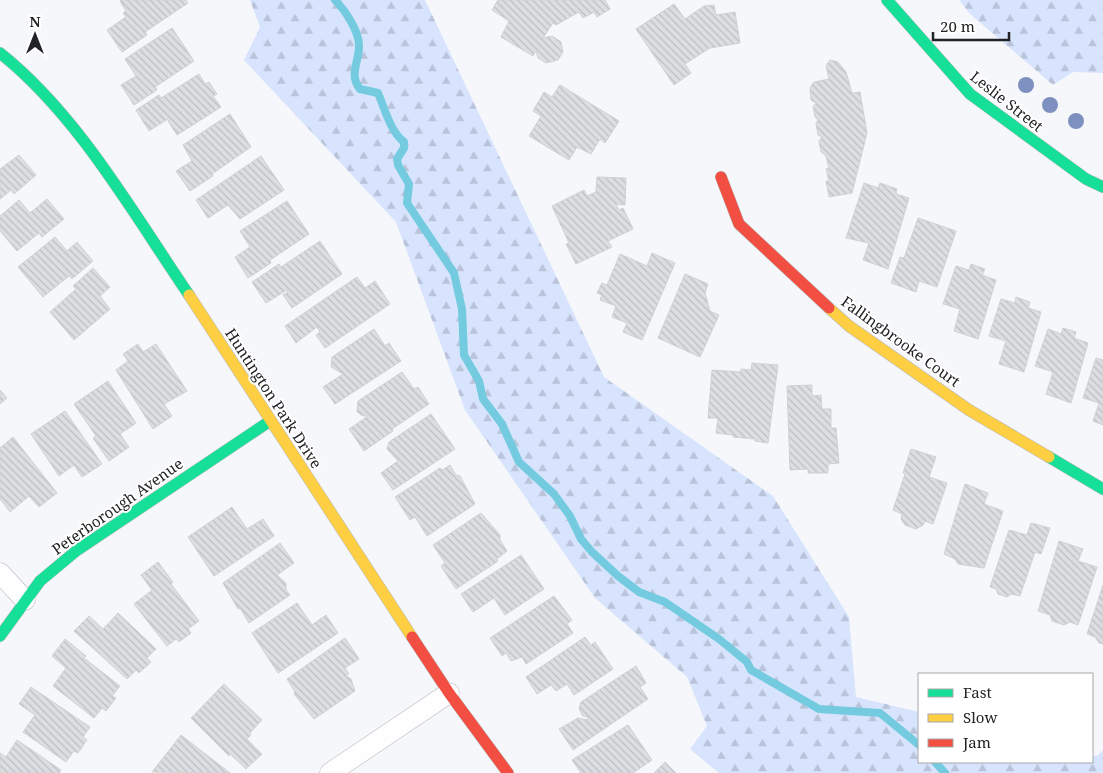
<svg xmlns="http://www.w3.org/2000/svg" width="1103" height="773" font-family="'Noto Serif',serif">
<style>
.forest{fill:url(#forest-firs)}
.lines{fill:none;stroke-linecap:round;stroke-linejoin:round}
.stream{stroke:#74cbdf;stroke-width:8}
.building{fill:url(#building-back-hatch);stroke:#d0d1d4}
.street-casing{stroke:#b5b7b9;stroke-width:21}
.fast-casing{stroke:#b5b7b9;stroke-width:12}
.slow-casing{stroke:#b5b7b9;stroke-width:12}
.jam-casing{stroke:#b5b7b9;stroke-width:12}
.street{stroke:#fefefe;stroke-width:20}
.fast{stroke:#16e098;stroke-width:11}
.slow{stroke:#ffcf43;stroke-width:11}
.jam{stroke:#f24e42;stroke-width:11}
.tree{fill:#7d90bf}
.labels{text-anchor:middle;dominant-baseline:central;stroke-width:4;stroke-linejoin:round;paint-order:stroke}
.street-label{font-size:15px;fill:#222326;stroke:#fff}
</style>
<defs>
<pattern id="forest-firs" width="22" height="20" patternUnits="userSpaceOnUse" patternTransform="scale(1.25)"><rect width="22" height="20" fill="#d8e4fd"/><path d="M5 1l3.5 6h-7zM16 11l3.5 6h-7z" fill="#b9c3d9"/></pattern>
<pattern id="building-back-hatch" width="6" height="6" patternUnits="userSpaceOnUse" patternTransform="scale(1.25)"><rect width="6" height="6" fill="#dddee1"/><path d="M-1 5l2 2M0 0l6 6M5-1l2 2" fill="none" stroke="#bdbec1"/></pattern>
</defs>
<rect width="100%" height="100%" fill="#f5f7fa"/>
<path class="forest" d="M250,0H425L604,377L773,496L849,617L856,697L919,712V762H1092V755L1097,756L1103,750V773H719L690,749L707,726L687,677L595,598L465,410L396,222L244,60L260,27Z
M959,0H1103V73L1073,72L1053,85L970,14Z"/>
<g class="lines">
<path class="stream" d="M335,0C345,10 358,30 359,44C360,61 348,74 360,89L378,93C385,109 390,131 404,142V148L397,159L398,165L409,184L407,203L454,273L462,309L464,355L479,381L483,399L502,424L519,462L554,494L570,516L581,539L592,552L618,576L639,592L665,602L719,639L747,662L751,670L819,709L880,713L919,745
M935,762L945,773"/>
</g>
<path class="building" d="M121,0H186L188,3L145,32L147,35L122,52L107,30L126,17L123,13L126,11L120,1Z
M498,0H605L610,9L597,17L594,12L583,18L579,12L556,25L553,23L543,38L552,36L561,42L563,52L558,60L546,63L538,58L536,51L533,56L501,37L509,21L492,10Z
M674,4L685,19L704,6L714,5L716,15L735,12L740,43L710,48L685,64L691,73L674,85L636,29Z
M172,28L194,61L155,87L157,90L134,105L121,85L136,76L125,59Z
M830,60L838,62L846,72L852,93L860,92L867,133L852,193L829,197L826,181H829L826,169L829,168L826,156L821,152L819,141L822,137L818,135L816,123L818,120L815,117L813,107L816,103L811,100L810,87L814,82L829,79L826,66Z
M199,74L205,84L209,82L217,94L213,96L221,107L177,135L168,121L171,117L149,131L136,110L159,95L161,98Z
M560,85L619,121L605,143L600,139L591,154L577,147L569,160L529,136L541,116L533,111L544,92L552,97Z
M230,114L251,147L212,174L213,176L190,191L176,171L192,161L183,145Z
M19,155L36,175L14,194L11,190L0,199V169Z
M261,156L284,190L240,219L228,205L208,218L196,200Z
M597,177L626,178L625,205L616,204L619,210L623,208L633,229L608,241L612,247L576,264L566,244L569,243L552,206L584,190L587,196L596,192Z
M864,183L878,188L880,183L897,189L896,194L909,198L888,269L863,260L869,243L846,238Z
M47,199L64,219L42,237L39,233L17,251L0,231V216L19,200L30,213Z
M287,201L309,234L270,260L271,263L248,278L235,257L250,247L240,231Z
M918,218L956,231L937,287L919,281L916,292L891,283L900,257L904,258Z
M55,237L67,251L77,242L93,261L72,279L69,276L43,297L18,267Z
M320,241L342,274L292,308L283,295L288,292L287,290L266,303L252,282L279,264L281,267Z
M652,253L675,263L642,340L623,332L627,323L612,317L616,306L600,300L602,295L597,293L602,283L607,285L620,254L647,266Z
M971,264L985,269L982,275L996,280L978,339L954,331L960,309L943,304L956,266L969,270Z
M93,268L110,287L100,296L110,309L74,340L50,312L76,289L73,286Z
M685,274L708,284L705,293L710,311L719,315L700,357L658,338Z
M357,277L365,288L375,281L390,304L325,348L316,335L320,332L317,327L296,343L285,326Z
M1016,297L1030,302L1028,308L1041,312L1024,372L999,364L1006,341L989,336L1001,299L1015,303Z
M1063,328L1076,332L1074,338L1088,343L1071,403L1046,394L1053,372L1035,366L1048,329L1061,334Z
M374,329L385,346L389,343L401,361L335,404L323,387L343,374L331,367L332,357Z
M138,344L143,352L156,344L187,391L164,404L172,416L153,429L116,370L128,361L123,354Z
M1096,358L1103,360V425L1093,421L1099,403L1083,398Z
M752,363L778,365L768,443L755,441V439L733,437V435L716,433L718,418H708L712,370L741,372V369L751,370Z
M402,372L414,389L418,387L429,404L392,429L393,431L364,451L349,429L368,416H363L357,412L358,401Z
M108,381L136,423L120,434L129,447L109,461L93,438L96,436L74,404Z
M812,385V396L821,395L822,409H831V428H836L839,463L828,464V473H808V469L790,470L787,386Z
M0,390L7,398L0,404Z
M65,411L102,464L82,477L74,465L59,476L31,434Z
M431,414L455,449L393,490L381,473L398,461L387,449L389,442Z
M13,437L57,493L39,507L29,496L10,512L0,499V448Z
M911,449L936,457L929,477L947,483L933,524L925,521L923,525L916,529L905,525L901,519L902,514L893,510L905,474L903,473Z
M450,465L456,475L460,476L475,504L427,536L415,517L410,520L395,497L440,468L442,470Z
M965,484L988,493L984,504L1003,511L984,568L958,564L955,559L944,554Z
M232,507L247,529L263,519L274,536L214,576L188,537Z
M481,513L500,535V540L507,551L497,559L498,561L456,589L441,566L445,563L433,545Z
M1031,523L1050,528L1041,554L1035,552L1020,596L1011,594L1007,597L998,594L996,589L990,587L1009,530L1027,535Z
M1059,541L1083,549L1078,561L1097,567L1078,625L1070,622L1064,625L1052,621L1050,615L1038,611Z
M280,543L294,563L277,575L286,583V590L290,595L249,623L240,608L238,609L223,583Z
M521,555L544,589L505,615L494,598L473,612L461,594Z
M158,562L173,582L171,584L199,621L188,629L191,633L179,642L176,639L167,646L134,604L152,590L141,575Z
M1103,585V644L1099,643L1095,637L1087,634Z
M554,596L572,620L567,624L573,633L526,664L522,657L511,661L506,653L502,656L490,638Z
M297,603L312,625L326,615L338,633L278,673L252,633Z
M118,613L156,649L147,658L151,662L139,673L136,670L127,679L74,631L89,616L103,629Z
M585,637L591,645L595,642L613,669L574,695L567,684L556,691L551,685L537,694L526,677Z
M345,638L359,659L345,668L349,674L345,675L351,679L355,691L314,719L294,694L295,692L287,679Z
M65,639L86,656L84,658L120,686L112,696L116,698L106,711L102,708L94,718L53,686L66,668L52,656Z
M636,666L646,683L640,687L648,699L573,750L559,729L578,718L587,720L588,717L583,716L579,709L581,702Z
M224,684L262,720L250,733L251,735L247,739L262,754L246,769L230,754L229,756L191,718Z
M31,687L90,727L83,737L87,740L78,753L74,751L66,762L23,732L35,715L19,704Z
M628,725L652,760L633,773H581L572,760Z
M181,735L217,763L230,773L152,772Z
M17,740L61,770L59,773H0V753L6,757Z
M665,762L676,773H654Z"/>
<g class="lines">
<defs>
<path id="street" d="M0,573L25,600
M330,773L449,693"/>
<path id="fast" d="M887,0L970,94L1086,179L1103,187
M0,53C78,115 133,213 189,295
M1049,457L1103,489
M0,636L40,581L76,551L270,421"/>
<path id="slow" d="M189,295L412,637
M829,308L849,326L969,410L1049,457"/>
<path id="jam" d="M721,177L739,224L829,308
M412,637L449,693L508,773"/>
</defs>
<use href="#street" class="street-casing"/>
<use href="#fast" class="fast-casing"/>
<use href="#slow" class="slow-casing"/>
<use href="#jam" class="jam-casing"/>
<use href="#street" class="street"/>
<use href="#fast" class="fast"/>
<use href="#slow" class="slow"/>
<use href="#jam" class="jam"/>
</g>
<g class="tree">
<circle cx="1026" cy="85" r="8"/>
<circle cx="1050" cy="105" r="8"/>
<circle cx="1076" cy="121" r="8"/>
</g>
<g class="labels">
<g class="street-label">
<text transform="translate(1007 101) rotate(38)">Leslie Street</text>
<text transform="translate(901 341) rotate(36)">Fallingbrooke Court</text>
<text transform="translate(274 398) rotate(57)">Huntington Park Drive</text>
<text transform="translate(117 506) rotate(-35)">Peterborough Avenue</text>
</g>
</g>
<rect x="918" y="673" width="175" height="90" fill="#ffffff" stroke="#a7a7a8"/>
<rect x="928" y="689" width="25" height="8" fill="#16e098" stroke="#a7a7a8"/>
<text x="963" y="698" font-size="15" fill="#222326">Fast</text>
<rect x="928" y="714" width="25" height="8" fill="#ffcf43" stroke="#a7a7a8"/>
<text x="963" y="723" font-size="15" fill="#222326">Slow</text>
<rect x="928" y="739" width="25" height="8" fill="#f24e42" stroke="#a7a7a8"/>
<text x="963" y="748" font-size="15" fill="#222326">Jam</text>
<g transform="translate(35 35)" stroke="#ffffff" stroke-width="4" paint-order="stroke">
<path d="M0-4L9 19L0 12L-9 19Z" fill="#222326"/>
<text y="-8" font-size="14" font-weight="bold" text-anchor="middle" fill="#222326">N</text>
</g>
<path d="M933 32v8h76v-8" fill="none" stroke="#222326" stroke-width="2.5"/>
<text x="940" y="32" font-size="15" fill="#222326" stroke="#ffffff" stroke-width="4" paint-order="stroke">20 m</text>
</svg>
